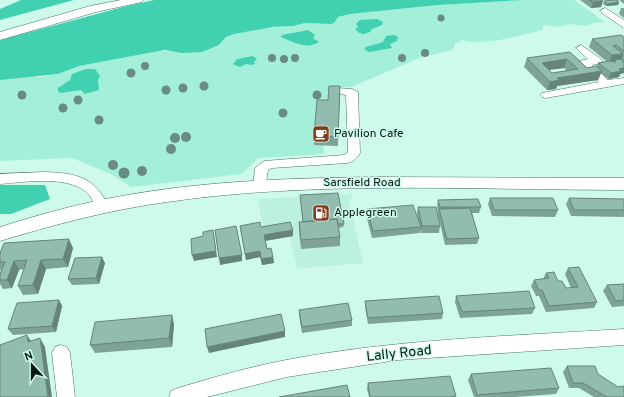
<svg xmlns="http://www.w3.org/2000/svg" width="624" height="397" font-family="Overpass,sans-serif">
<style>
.built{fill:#bcf1e0}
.green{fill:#a3efd9}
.forest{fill:#42d1b0}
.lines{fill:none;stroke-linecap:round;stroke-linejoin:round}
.minor-casing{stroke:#497165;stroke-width:1}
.major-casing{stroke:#497165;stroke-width:1}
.minor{fill:#fff;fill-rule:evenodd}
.major{fill:#fff;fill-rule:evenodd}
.tree{fill:#6a8b81}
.wall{fill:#7ea296;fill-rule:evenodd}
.shaded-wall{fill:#66847a}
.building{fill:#92bcaf;stroke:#66847a;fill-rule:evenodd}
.labels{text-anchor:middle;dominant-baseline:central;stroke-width:3;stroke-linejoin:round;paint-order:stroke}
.poi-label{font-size:12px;fill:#081814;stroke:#cefaec;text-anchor:start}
.street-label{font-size:12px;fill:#081814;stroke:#cefaec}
.near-street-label{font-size:14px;fill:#081814;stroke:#cefaec}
</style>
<rect width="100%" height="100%" fill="#cefaec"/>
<path class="built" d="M354,194L349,201L363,263L297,269L288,228L263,229L258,199Z"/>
<path class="green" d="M514,0H574L605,22L593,23L586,26L570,24L560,27L544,25L542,30L535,32C511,37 486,46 462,40L455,44L453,50L422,57L351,87L335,88L314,145H323L324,154L258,158L242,174L131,187L113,175L72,158L0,161V80L23,76L42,77L58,74L79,66L159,51L202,52L219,45L227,37L234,34L260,29L293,26L305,23L331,24L334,23L338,17L350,14L438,5Z"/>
<path class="forest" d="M21,0H74L0,20V9Z
M154,0H522L438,5L350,14L338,17L334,23L331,24L305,23L293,26L273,27L234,34L226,37L219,45L202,52L182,53L165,50L159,51L79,66L58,74L0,80V40L123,7Z
M377,19L383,22L382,25L372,29L370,32L361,35L362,33H359L355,29L358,27L356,24L360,20Z
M308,30L315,35L313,38L319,42C306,50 293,42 281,37L282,35Z
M394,35L398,37L397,41L390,44L392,48L369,52L364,49L366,47L383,42L386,36Z
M253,56L257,59L254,62L255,64L251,65L246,64L240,67L233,64L237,59Z
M86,69H95L100,76L98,80L99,90L85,94L81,90L60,93L58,91V88L70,80L72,74Z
M0,185H45L50,199L11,214H0Z"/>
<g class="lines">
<defs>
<path id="minor" d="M605,8L624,20V28L602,13L600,11Z
M581,45L601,59L602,61L601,63L592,65L608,80L624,78V84L546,98L542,97L540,95L542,93L599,82L578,63L579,61L588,59L576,48Z
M337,88L352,89L358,92L360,153C357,158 353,162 347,163L272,168L268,170L265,189H255L253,186L255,168L264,161L344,155L348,152L346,95L333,93L331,91L333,89Z
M43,172C76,173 94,176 109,207L107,211L102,212L97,211C94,206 93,200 90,196C73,174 25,182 0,184V174Z
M624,329V345L398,360L287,377L207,397H169L171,391L178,388C214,377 250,367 286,360C397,339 512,336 624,329Z
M61,345L67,347L70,353L75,397H57L52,353L55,347Z"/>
<path id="major" d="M121,0H144L142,2L96,12L0,40V32L90,6Z
M379,177L624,178V190C471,190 312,180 160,203C105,211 53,225 0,241V227C35,216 70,206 106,199C196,181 288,178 379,177Z"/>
</defs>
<use href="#minor" class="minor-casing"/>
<use href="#major" class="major-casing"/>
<use href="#minor" class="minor"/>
<use href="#major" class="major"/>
</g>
<g class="tree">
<circle cx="441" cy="18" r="3.5"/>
<circle cx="425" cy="53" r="4"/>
<circle cx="272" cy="58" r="4"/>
<circle cx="295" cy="58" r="4"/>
<circle cx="402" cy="58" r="4"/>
<circle cx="284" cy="59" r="4"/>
<circle cx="145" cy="66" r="4"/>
<circle cx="131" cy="73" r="4.5"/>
<circle cx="204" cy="86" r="4.5"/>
<circle cx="183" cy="88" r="4.5"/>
<circle cx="166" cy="90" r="4.5"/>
<circle cx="22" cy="95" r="4.5"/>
<circle cx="317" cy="95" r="4.5"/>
<circle cx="78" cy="100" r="4.5"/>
<circle cx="63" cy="108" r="4.5"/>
<circle cx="283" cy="113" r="4.5"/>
<circle cx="99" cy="120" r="4.5"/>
<circle cx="186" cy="137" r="5"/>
<circle cx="175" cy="138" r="5"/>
<circle cx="171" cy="149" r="5"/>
<circle cx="113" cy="165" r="5"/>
<circle cx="142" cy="171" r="5"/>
<circle cx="124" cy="173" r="5.5"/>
</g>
<path class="wall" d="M580,0H602L601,7L591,8Z
M619,0H624V4Z
M604,1L619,2L618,5L606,6L603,4Z
M621,8H624V18L619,14Z
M624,37V73L620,74L619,77L608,79L601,73L598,80L557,86L556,89L547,90L524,67L527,58L570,52L587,68L596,67L598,63L606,61L589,47L592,39ZM564,68L567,71L552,73L549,70Z
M340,86L338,146L314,145V136L328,100Z
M300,198L344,224L343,227L338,228L340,237V246L301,249L299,231V222H303Z
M490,198L558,210L555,217L492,216L488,204Z
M569,198L624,199V217L571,216L566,204Z
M438,200L481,207L479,213H472L479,238L477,244L445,245L438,215V213L437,206Z
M418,207L440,226L439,233H421L420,230V233L372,238L366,215L367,209L418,219L417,213Z
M240,226L261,227L293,236L265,241L267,249L273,257L274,263L262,265L260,257L246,260Z
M73,248L68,267L46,269L38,294L23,295L18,286L24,269L19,270L12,288L3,289L0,284V274L1,271L0,269V253Z
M105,263L99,284L72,285L68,279Z
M568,268L597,302L594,308L546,312L539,296H536L531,286L534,280L543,279L546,273L558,281L566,288H571L565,274Z
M624,284V306L612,307L603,291L607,285Z
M456,296L535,308L532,314L460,318L455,302Z
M59,300L62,306L56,332L13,335L8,329Z
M365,301L443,313L442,319L368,324L365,307Z
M299,310L352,320V326L302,333L299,316Z
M174,324L172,347L95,353L90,345Z
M567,366L598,374L618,387L624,397H594L579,388H569L563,372Z
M471,374L559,388L556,394L515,397H474L468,380Z
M368,383L456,396L455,397H369L367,389Z"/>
<path class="shaded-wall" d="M603,1L601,7L591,8L593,2Z
M619,2L618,5L606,6L607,4Z
M623,54L620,62H616L614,60L613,63L609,64L612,55Z
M567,59L564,68L539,71L542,63Z
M624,68V73L620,74L619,77L608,79L611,73L619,69Z
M602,71L598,80L557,86L556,89L547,90L550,82L557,78Z
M293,230V236L264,241V235Z
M214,237L217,257L194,261L192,255Z
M69,239L73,248L68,267L63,259Z
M260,251V257L246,260L245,254Z
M242,255V261L220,265L219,258Z
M102,257L105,263L99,284L96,278Z
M273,257L274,263L262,265L261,259Z
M41,260L46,269L38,294L33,285Z
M14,261L19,270L12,288L7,280Z
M59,300L62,306L56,332L52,326Z
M172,315L174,324L172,347L169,338Z
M285,331V337L209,353L207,347Z
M27,335L33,344L28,342Z
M40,338L45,347L52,397H47Z"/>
<path class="building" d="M589,0H602L603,1L593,2Z
M613,0H617L619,2L607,4L604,1Z
M621,35L624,37V51L616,45L613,46L623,54L612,55L592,39Z
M570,52L587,68L596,66L602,71L557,78L559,80L550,82L527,58ZM567,59L578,69L552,73L542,63Z
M620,59L624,62V68L619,69L622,71L611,73L598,63L610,61L616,62L614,60Z
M329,86H340L338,137L314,136L317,100H328Z
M338,193L344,224H338L337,219L303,222L300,195Z
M490,198H553L558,210H494Z
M569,198L624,199V210H574Z
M478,199L481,207H440L438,200Z
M413,205L421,227L373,231L367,209Z
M418,207H436L440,226H422Z
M470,208L479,238L447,239L439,209Z
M337,219L340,237L301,240L299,222Z
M260,222L261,227L290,222L293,230L264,235L267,249L271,248L273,257L261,259L260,251L245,254L240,226Z
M236,226L242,255L219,258L215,230Z
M213,230L216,251L192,255L191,239L203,236V232Z
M69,239L63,259L41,260L33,285L18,286L27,260L14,261L7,280H0V274L5,262H0V253L4,243Z
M102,257L96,278L68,279L75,258Z
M579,267L597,302L549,306L542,290H539L534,280L549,278L546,273L554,272L558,281H562L566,288L578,287L568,268Z
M624,284V300L616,301L607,285Z
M529,291L535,308L462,312L456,296Z
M439,296L443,313L368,318L365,301Z
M59,300L52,326L8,329L17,303Z
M348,303L352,320L302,327L299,310Z
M281,314L285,331L207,347L205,329Z
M172,315L169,338L90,345L95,322Z
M27,335L28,342L40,338L48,397H0V345Z
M567,366H595L598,374L618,387L624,386V397H607L583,383H573Z
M551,368L559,388L477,395L471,374Z
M450,376L456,396L449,397H370L368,383Z
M347,385L350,397H279Z"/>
<defs>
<symbol id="cafe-square" viewBox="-11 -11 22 22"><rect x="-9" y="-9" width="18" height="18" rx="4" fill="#853d1f" stroke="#cefaec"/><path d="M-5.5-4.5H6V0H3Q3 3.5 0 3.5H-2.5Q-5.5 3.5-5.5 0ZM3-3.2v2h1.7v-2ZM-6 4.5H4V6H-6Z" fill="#fff"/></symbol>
<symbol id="fuel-square" viewBox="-11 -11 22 22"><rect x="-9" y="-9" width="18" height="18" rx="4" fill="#853d1f" stroke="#cefaec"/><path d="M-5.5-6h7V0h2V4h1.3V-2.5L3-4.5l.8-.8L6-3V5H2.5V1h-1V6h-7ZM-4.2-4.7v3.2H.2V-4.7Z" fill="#fff"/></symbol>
</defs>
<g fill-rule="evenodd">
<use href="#cafe-square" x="311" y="124" width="20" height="20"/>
<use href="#fuel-square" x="311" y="203" width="20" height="20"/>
</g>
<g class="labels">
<g class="poi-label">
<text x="334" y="134">Pavilion Cafe</text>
<text x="334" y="213">Applegreen</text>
</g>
<g class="street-label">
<text x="362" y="183">Sarsfield Road</text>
</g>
<g class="near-street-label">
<text transform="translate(399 354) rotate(-6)">Lally Road</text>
</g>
</g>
<g transform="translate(32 365) rotate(339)" stroke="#cefaec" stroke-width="3" paint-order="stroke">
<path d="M0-3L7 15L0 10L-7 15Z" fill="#081814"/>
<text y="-6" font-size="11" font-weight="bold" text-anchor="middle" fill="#081814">N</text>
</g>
</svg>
